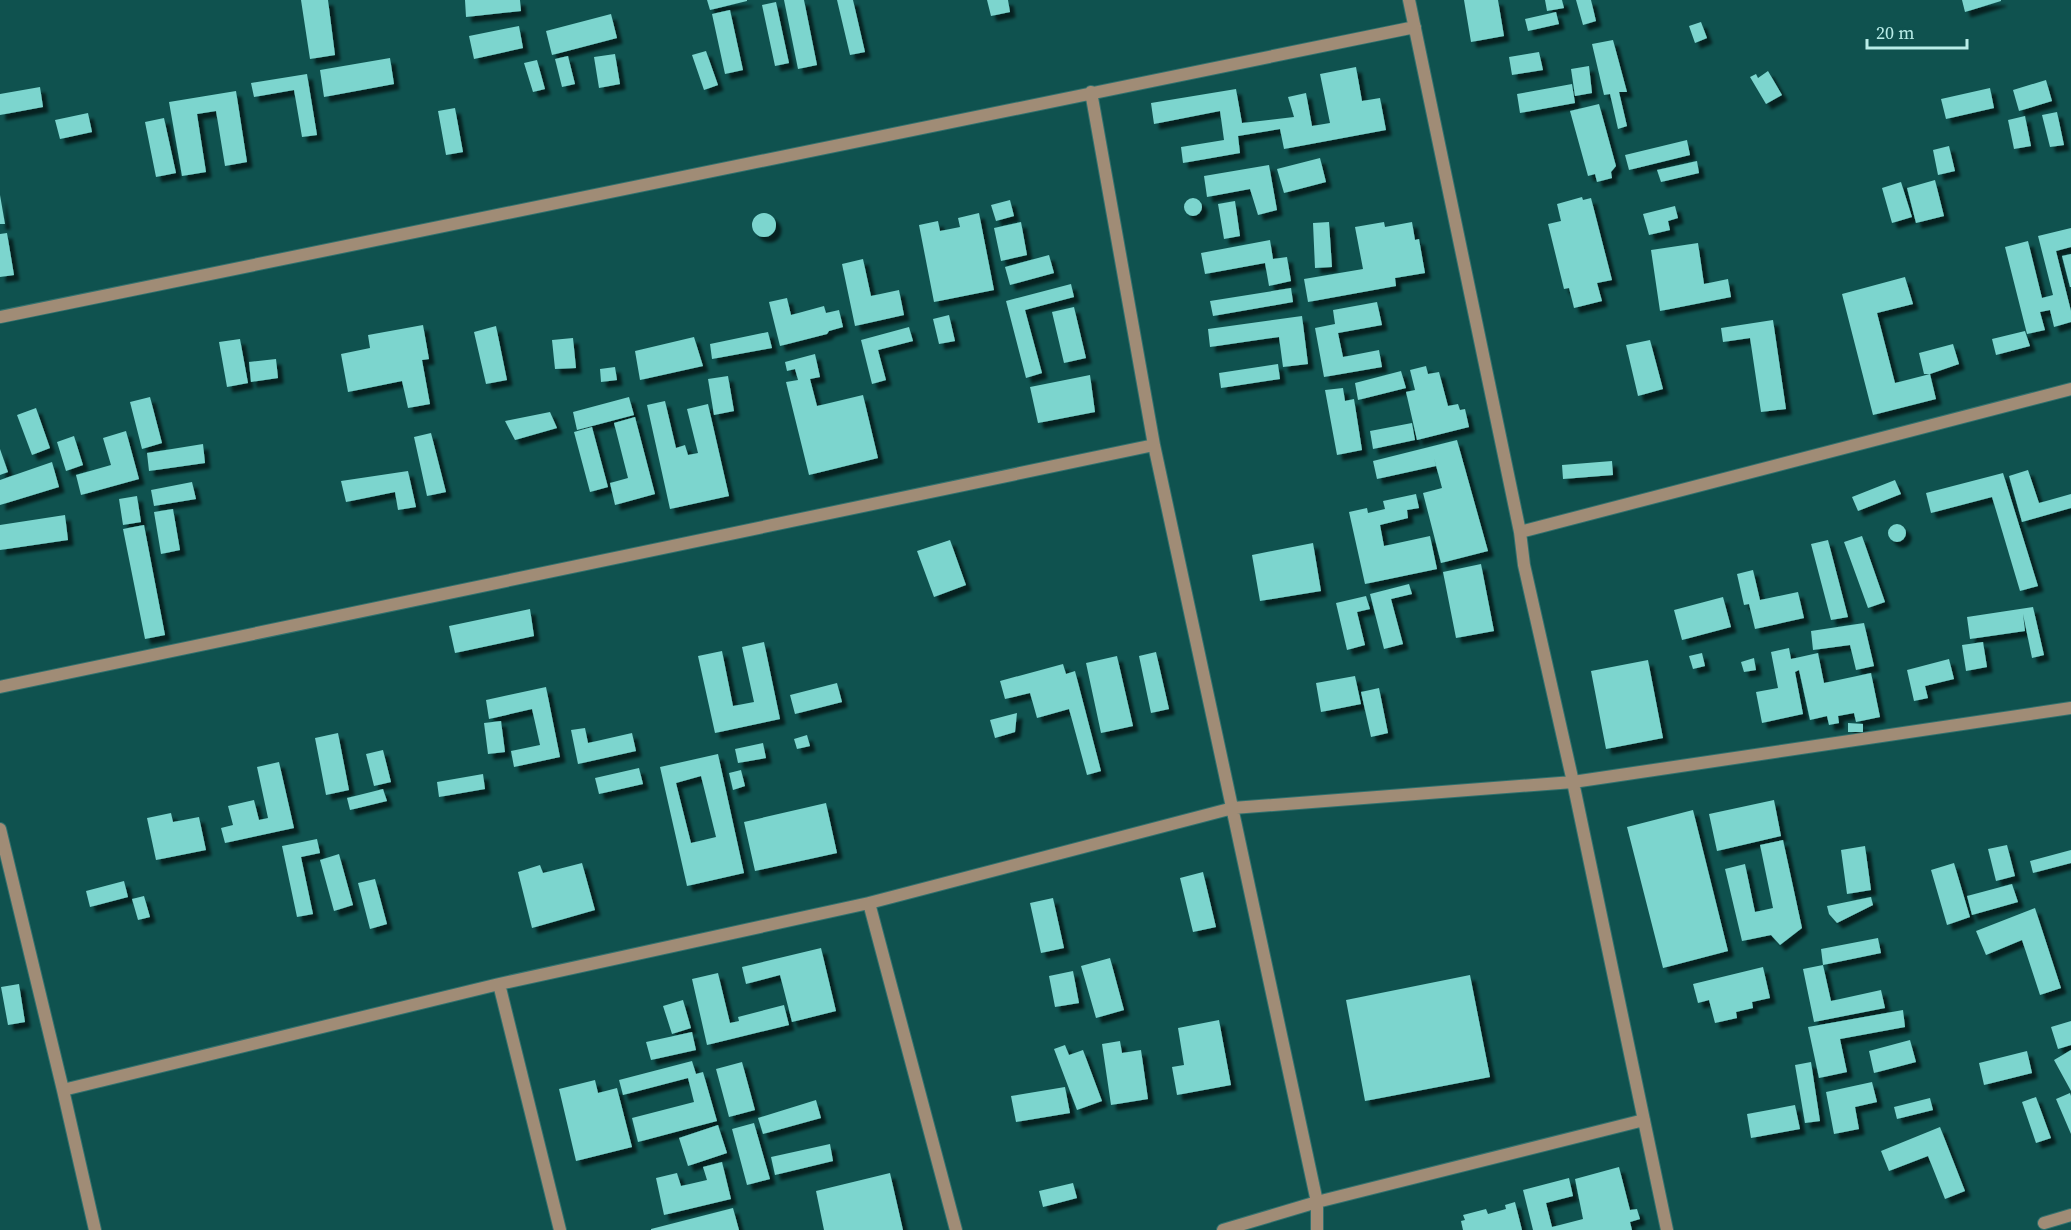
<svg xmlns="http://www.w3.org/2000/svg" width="2071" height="1230" font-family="'Source Serif 4',serif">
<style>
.building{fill:#7bd5ce;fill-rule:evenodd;filter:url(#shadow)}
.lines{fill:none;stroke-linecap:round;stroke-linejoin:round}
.street-casing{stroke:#31716e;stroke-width:14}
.street{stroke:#a08c76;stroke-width:12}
</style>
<defs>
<filter id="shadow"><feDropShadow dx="5.5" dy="5.5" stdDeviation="1.5" flood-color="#0009"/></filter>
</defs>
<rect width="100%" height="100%" fill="#0f524f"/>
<path class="building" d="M301,0H328L335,55L310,59Z
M465,0H520L521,11L466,17Z
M707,0H747V1L710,10Z
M784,0H804L817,65L798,69Z
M837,0H853L865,52L850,55Z
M987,0H1008L1010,12L991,16Z
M1464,0H1498L1504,36L1471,42Z
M1545,0H1562L1564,8L1547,11Z
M1576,0H1591L1596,21L1583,25Z
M1962,0H2001V1L1965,12Z
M776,2L789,63L775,66L762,5Z
M730,10L743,70L725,74L712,14Z
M1556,12L1559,24L1528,31L1525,19Z
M611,14L617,38L552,55L546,31Z
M1701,22L1707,38L1695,43L1689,26Z
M519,26L523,48L474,59L469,36Z
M1613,40L1627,92H1619L1627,126L1618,129L1610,94L1604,95L1592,44Z
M706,51L718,85L704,90L692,55Z
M1539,52L1543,70L1512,75L1509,57Z
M615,54L620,84L599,88L594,57Z
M568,56L575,84L562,87L555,59Z
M390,58L394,84L324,97L320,70Z
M537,60L545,89L533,92L524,63Z
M1589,66L1592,93L1575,96L1571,69Z
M1356,67L1362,101L1380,98L1386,130L1284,149L1280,129L1238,136L1240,153L1183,163L1181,147L1224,140L1220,111L1154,124L1151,103L1236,89L1242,123L1294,117L1288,97L1306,93L1312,126L1330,123L1320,74Z
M1768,71L1782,95L1766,104L1750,77L1756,74L1758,78Z
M307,74L317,135L302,137L294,90L254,97L251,83Z
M2046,80L2052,101L2019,111L2013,90Z
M1572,84L1575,103L1520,113L1517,94Z
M40,87L43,107L0,115V94Z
M1990,88L1994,108L1946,119L1941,99Z
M236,91L247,162L225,166L216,111L197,114L206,172L182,176L169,102Z
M1599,104L1616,166L1611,172L1612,178L1597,182L1595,174L1588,176L1570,111Z
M455,108L463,152L446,155L438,111Z
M2057,112L2064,145L2050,147L2042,115Z
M88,113L92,132L60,139L55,120Z
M2025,116L2031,146L2014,149L2008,120Z
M164,118L176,173L156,177L145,122Z
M1687,140L1690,155L1629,170L1625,155Z
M1949,146L1955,171L1938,175L1933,150Z
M1320,158L1326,182L1284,193L1277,169Z
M1697,161L1699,173L1661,182L1657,170Z
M1269,165L1277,210L1258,215L1250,189L1207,197L1204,176Z
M1935,180L1944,216L1916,223L1907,188Z
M1901,182L1912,217L1892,223L1882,188Z
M0,195L5,224H0Z
M1582,197L1583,200L1591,198L1612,280L1597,283L1602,301L1574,308L1569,288L1564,289L1548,224L1561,221L1557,204Z
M1184 207a9 9 0 1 1 18 0a9 9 0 1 1-18 0Z
M1010,200L1014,216L996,221L991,205Z
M1235,201L1240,236L1224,239L1218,204Z
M1675,206L1678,218L1668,221L1670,230L1649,235L1643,214Z
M979,213L994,290L934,302L919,225L938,221L940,231L960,227L958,218Z
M752 225a12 12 0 1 1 24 0a12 12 0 1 1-24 0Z
M1021,222L1027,255L1001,261L994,228Z
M1329,222L1332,267L1315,268L1313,223Z
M1384,222L1385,227L1412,222L1415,240L1419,239L1425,273L1395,278L1396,286L1308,302L1304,279L1363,269L1355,227Z
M2071,228V247L2056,251L2071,311V322L2054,327L2050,310L2040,312L2045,330L2027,334L2005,247L2028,241L2042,298L2053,295L2038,236Z
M7,233L14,275L0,277V234Z
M1270,240L1273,259L1287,257L1291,281L1269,286L1265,263L1205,274L1201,253Z
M1698,243L1704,284L1728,279L1731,297L1660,311L1651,250Z
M2071,254V287H2070L2062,256Z
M1049,255L1054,273L1010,285L1005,267Z
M863,259L871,296L899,290L904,315L855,326L842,264Z
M1905,277L1913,304L1877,313L1895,383L1930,374L1936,399L1873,415L1842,294Z
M1071,284L1074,297L1025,310L1042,373L1026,378L1006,301Z
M1291,288L1293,302L1213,316L1210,301Z
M787,298L791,315L824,306L826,313L839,310L843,327L829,331L827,334L780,346L769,302Z
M1377,302L1382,325L1338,333L1343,357L1379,350L1382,367L1324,377L1315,328L1335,324L1333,310Z
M1074,307L1086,358L1064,363L1052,312Z
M949,315L955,341L939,344L933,319Z
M1302,316L1308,364L1283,367L1279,337L1210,347L1208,329Z
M1773,320L1786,409L1761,412L1750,338L1723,342L1721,328Z
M423,325L429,359L422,360L430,404L408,408L402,381L348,392L341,354L370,348L368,335Z
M496,326L507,380L486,384L474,332Z
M909,327L913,341L878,350L886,380L872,384L861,340Z
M2025,331L2030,346L1996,355L1992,339Z
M768,332L772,348L712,359L710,344Z
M694,337L703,366L640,380L635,351Z
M573,338L576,368L555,369L552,340Z
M240,339L248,383L227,387L219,342Z
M1650,340L1663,389L1638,396L1626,345Z
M1953,344L1959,364L1930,374H1924L1919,353Z
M815,354L820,377L810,379L817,406L863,395L878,458L809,475L786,382L798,380L795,369L787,371L785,362Z
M276,359L278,378L251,382L249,362Z
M1278,364L1280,379L1221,388L1219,373Z
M1426,366L1428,374L1439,372L1448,406L1458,404L1460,410L1465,409L1469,427L1417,440L1406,392L1415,390L1410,370Z
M615,367L617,380L601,382L600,369Z
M1401,371L1406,388L1358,400L1355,383Z
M1090,375L1095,412L1038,423L1030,387Z
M728,376L734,411L714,415L708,379Z
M1343,388L1345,401L1354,399L1362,450L1337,455L1325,390Z
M150,397L162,443L142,449L130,402Z
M629,397L634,415L577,430L573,412Z
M665,401L676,448L685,445L688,455L698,453L687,409L708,404L729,496L670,509L647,405Z
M36,408L50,448L32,455L17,415Z
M550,412L557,428L515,440L505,421Z
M635,417L655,494L615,505L610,483L628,478L614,423Z
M1412,423L1415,440L1373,449L1370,431Z
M592,427L608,487L590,492L574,432Z
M126,431L139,479L81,495L76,475L111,465L103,438Z
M431,433L446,492L427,496L414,437Z
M74,436L83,465L66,471L57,442Z
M1457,440L1488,551L1441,563L1423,493L1442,488L1434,458L1436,466L1377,479L1373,461Z
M203,444L205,463L149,471L147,453Z
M0,449L8,472L0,475Z
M1612,461L1613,475L1563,479L1562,465Z
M52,462L59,487L0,505V480Z
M2028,470L2039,503L2071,494V508L2022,522L2009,476Z
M408,471L416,507L398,510L395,492L346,502L341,481Z
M2003,473L2038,586L2020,591L1992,497L1931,513L1926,493Z
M1895,480L1901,494L1858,511L1852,497Z
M192,482L196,499L154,506L151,490Z
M1416,494L1419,508L1407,510L1408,518L1380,525L1384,546L1430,536L1437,569L1365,584L1349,512L1367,508L1368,513L1385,509L1383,501Z
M137,496L141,522L123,525L119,499Z
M173,509L180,550L161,554L154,512Z
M65,515L68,540L0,550V525Z
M1888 533a9 9 0 1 1 18 0a9 9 0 1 1-18 0Z
M144,525L165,635L145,639L123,529Z
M1862,536L1885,602L1868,608L1844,542Z
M950,540L966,585L934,597L917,551Z
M1828,540L1848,617L1831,620L1811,544Z
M1313,543L1321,591L1260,601L1252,555Z
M1481,564L1494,631L1456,638L1443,572Z
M1753,570L1760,600L1798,592L1804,618L1755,629L1749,604L1744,605L1737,574Z
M1409,584L1412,594L1391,599L1403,644L1384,649L1370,594Z
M1366,596L1370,609L1357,612L1365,645L1347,650L1336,603Z
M1723,597L1731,627L1682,640L1674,610Z
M2033,607L2044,655L2032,658L2023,614L2025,631L1970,639L1967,617Z
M530,609L534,636L455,653L449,626Z
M1864,623L1874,666L1856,670L1850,645L1813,650L1811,631Z
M764,642L780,719L715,733L698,656L722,651L733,706L754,702L742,647Z
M1983,642L1987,667L1966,671L1962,645Z
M1789,648L1791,659L1818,653L1824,683L1871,673L1880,717L1856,722L1854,713L1838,716L1839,723L1829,725L1827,716L1810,720L1799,670L1795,672L1803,714L1762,723L1756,692L1778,688L1771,652Z
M1156,652L1169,709L1151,713L1139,656Z
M1702,653L1705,666L1693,669L1689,656Z
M1117,656L1133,726L1101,733L1086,663Z
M1754,658L1756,670L1744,672L1741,662Z
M1949,659L1954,679L1925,686L1928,698L1914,701L1907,670Z
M1648,660L1663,738L1606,749L1591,671Z
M1063,664L1066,674L1075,671L1101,771L1087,775L1069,709L1037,718L1030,693L1005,699L1000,681Z
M1355,676L1361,704L1321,712L1316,683Z
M837,683L842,702L795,714L790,695Z
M546,687L560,757L514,767L511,751L540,745L532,709L489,719L486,700Z
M1379,688L1388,733L1371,737L1361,692Z
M1017,713L1015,732L995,738L990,720Z
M501,721L505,752L488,754L484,723Z
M1848,723L1863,724V732H1848Z
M585,728L588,743L632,733L636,751L578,764L571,730Z
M338,733L349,790L326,795L315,738Z
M807,735L810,746L797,749L794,739Z
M763,743L766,758L738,763L735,749Z
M383,750L391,782L374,786L366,754Z
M718,754L744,873L687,886L660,767ZM701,776L716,837L691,843L676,783Z
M279,762L294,828L225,843L221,828L233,825L228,806L254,800L259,820L268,818L257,767Z
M639,768L643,784L599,794L595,778Z
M741,770L745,786L733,790L729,773Z
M483,774L485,789L439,797L437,782Z
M383,789L387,801L350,810L347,798Z
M1774,800L1781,836L1717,851L1709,814Z
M826,803L837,853L755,871L744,822Z
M1693,810L1728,951L1663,968L1627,827Z
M171,813L173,822L199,817L206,850L156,860L147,818Z
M317,839L320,853L301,857L313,914L297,917L282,846Z
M1783,840L1802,928L1780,945L1771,935L1742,941L1725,869L1745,864L1755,912L1773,908L1760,845Z
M2007,845L2015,876L1996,881L1988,849Z
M1865,846L1871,890L1847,894L1841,850Z
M2071,850V863L2033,873L2030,861Z
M339,854L353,905L334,911L320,860Z
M582,863L595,910L532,928L518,872L540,865L543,873Z
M1954,863L1970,917L1947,925L1931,870Z
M1203,872L1216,927L1193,932L1180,878Z
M375,879L387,924L370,929L358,883Z
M124,881L128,897L90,907L86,891Z
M2012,884L2018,902L1972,915L1967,896Z
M144,896L150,917L138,920L132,899Z
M1871,897L1873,905L1837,923L1829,914L1827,906Z
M1053,898L1064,948L1041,953L1030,903Z
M2035,908L2061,988L2040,995L2022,940L1986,955L1976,931Z
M1878,938L1881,953L1823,965L1821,949Z
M821,948L836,1011L792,1022L780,975L746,984L742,967Z
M1110,958L1124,1010L1096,1018L1081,966Z
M1823,965L1831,1001L1881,990L1885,1008L1814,1022L1803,969Z
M1763,967L1770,998L1752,1002L1753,1008L1736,1012L1737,1018L1715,1023L1709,1000L1698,1003L1693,984Z
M1073,971L1079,1003L1055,1007L1049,976Z
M718,973L730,1023L739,1021L738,1017L784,1005L789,1025L707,1045L692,979Z
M1470,975L1490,1077L1365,1101L1346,1000Z
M19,984L25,1022L8,1025L1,987Z
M683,1000L691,1028L672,1034L663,1006Z
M1903,1010L1905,1027L1840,1039L1847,1072L1819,1078L1808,1027Z
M1219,1020L1231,1085L1177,1095L1172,1067L1184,1065L1178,1028Z
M2071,1021V1045L2058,1049L2051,1027Z
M692,1032L696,1050L651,1060L646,1042Z
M1910,1040L1916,1062L1874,1073L1869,1051Z
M1120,1041L1122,1053L1141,1050L1148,1099L1111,1105L1102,1044Z
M1065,1045L1069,1055L1083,1050L1102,1101L1077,1110L1054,1049Z
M2071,1050V1091L2054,1060Z
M2027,1051L2032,1073L1984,1085L1979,1063Z
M692,1061L696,1074L703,1072L717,1121L638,1142L632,1118L694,1102L688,1078L623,1095L619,1080Z
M742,1062L755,1110L729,1117L716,1069Z
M1811,1062L1820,1121L1805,1123L1795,1065Z
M595,1080L598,1093L617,1088L632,1147L576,1161L559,1089Z
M1872,1082L1877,1102L1855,1107L1859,1129L1834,1134L1826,1092Z
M1065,1087L1070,1113L1016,1122L1011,1096Z
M2070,1093L2071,1096V1134L2056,1099Z
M2036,1097L2051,1138L2036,1143L2022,1102Z
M1930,1098L1933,1110L1897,1119L1894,1107Z
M816,1100L821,1118L763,1134L758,1118Z
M1795,1105L1800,1129L1751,1138L1747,1114Z
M754,1123L770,1179L747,1185L732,1129Z
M718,1125L727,1153L688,1166L679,1138Z
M1940,1127L1965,1191L1945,1199L1928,1156L1889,1171L1881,1151Z
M830,1144L833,1161L775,1175L771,1157Z
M722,1162L731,1199L664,1215L656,1178L677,1173L681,1186L707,1180L703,1167Z
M1619,1167L1630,1210L1637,1209L1640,1219L1630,1222L1632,1230H1533L1523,1190L1569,1178L1573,1196L1546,1203L1552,1227L1583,1219L1575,1179Z
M890,1173L903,1230H824L816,1191Z
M1073,1183L1077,1198L1043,1207L1039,1191Z
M1515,1202L1522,1230H1463L1461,1221L1465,1220L1463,1215L1486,1209L1488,1214L1506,1209L1505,1205Z
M733,1208L739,1230H651V1229Z"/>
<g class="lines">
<defs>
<path id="street" d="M1409,0L1520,532L1524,565L1573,782L1667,1230
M1091,92L1154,445L1317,1202V1230
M0,317L1415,27
M1520,532L2071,389
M0,687L1154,445
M0,829L63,1090L95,1230
M869,903L956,1230
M499,984L560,1230
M63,1090L499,984L869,903L1233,808L1573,782L2071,708
M2044,1223L2071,1215
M1223,1230L1317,1202L1644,1120"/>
</defs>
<use href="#street" class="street-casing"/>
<use href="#street" class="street"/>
</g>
<path d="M1867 39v9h100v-9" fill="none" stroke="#b9ede8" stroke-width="3"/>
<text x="1876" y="39" font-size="18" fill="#b9ede8" stroke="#0f524f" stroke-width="4.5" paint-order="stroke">20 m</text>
</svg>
